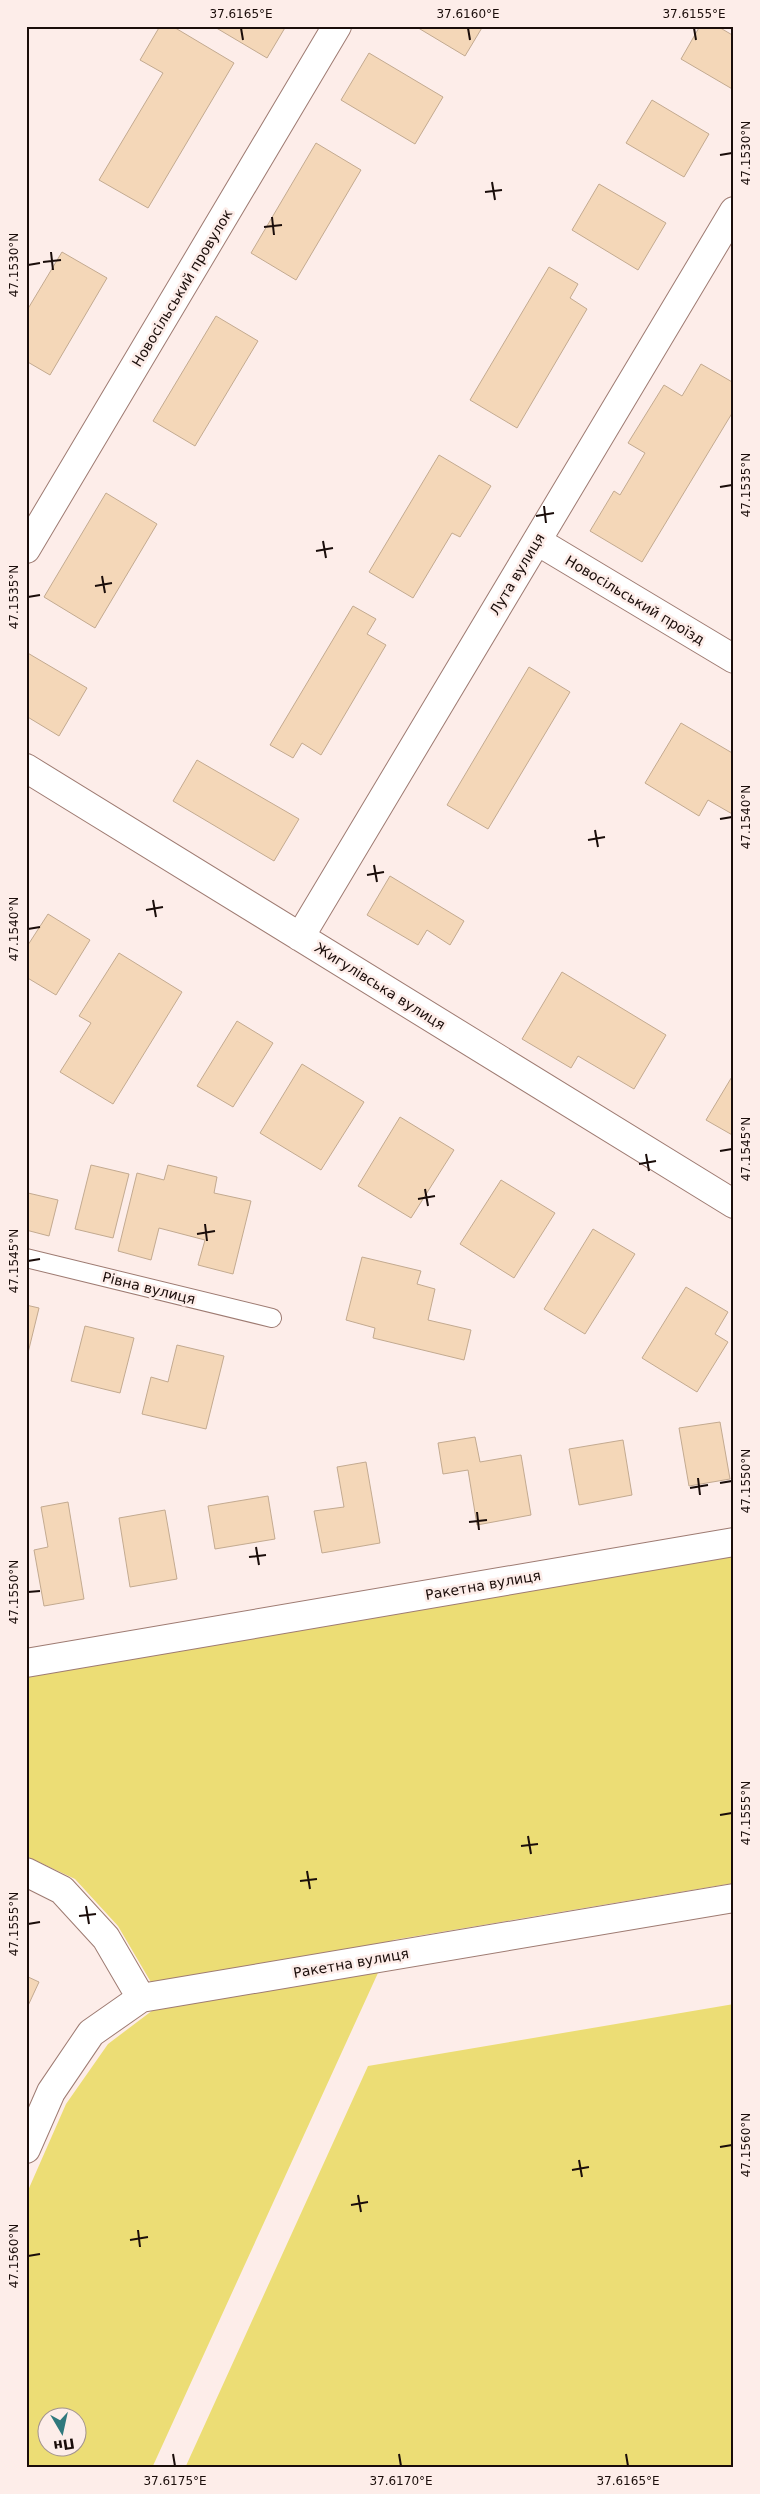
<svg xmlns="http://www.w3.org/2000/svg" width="760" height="2494" font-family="'DejaVu Sans',sans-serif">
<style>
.green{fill:#ecdd75;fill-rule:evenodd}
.building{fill:#f4d7b8;stroke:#c3aa90}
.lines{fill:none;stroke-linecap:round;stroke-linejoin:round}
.service-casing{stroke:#9e7b72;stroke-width:20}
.minor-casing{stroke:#9e7b72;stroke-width:30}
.service{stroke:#fff;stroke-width:18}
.minor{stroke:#fff;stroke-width:28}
.ticks{fill:none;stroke:#1a0d0a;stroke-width:2}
.labels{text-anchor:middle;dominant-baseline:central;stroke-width:5;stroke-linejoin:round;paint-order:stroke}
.street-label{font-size:14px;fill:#1a0d0a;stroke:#fdede9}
.neatline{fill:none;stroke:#1a0d0a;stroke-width:2}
.ticks-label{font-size:12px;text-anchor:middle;fill:#1a0d0a}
</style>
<rect width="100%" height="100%" fill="#fdede9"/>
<path class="green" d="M734,1556V1883L393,1940L152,2468H26V2195L66,2104L108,2044L157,2007L152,1984L118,1926L75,1879L26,1856V1677ZM48,2416H78V2446H48Z
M734,2004V2468H185L368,2066Z"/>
<path class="building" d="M160,26H172L234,63L148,208L99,180L163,73L140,60Z
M213,26H286L267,58Z
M415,26H483L465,56Z
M700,26H717L734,36V90L681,59Z
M369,53L443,97L415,144L341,100Z
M652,100L709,134L684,177L626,143Z
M316,143L361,170L296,280L251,253Z
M599,184L666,223L638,270L572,230Z
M62,252L107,278L50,375L26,361V312Z
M549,267L578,284L570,298L587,309L517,428L470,400Z
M216,316L258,341L195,446L153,421Z
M701,364L734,383V410L642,562L590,531L614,491L620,495L645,453L628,443L664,385L682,396Z
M439,455L491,486L460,537L452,533L413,598L369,572Z
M106,493L157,524L95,628L44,597Z
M353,606L376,619L367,634L386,645L321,755L302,743L293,758L270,745Z
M26,652L87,688L59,736L26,716Z
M529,667L570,692L488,829L447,805Z
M681,723L734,754V815L708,800L699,816L645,783Z
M197,760L299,819L274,861L173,801Z
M390,876L464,921L450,945L427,930L418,945L367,915Z
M48,914L90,940L56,995L26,977V948Z
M119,953L182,992L113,1104L60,1072L91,1023L79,1016Z
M562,972L666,1035L634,1089L578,1056L571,1068L522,1039Z
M237,1021L273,1043L233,1107L197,1086Z
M302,1064L364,1102L321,1170L260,1133Z
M733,1075L734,1076V1136L706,1120Z
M400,1117L454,1150L411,1218L358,1186Z
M91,1165L129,1174L113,1238L75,1229Z
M168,1165L217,1177L214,1193L251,1201L233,1274L198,1265L205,1240L159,1228L151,1260L118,1251L137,1173L164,1180Z
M501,1180L555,1213L514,1278L460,1244Z
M28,1193L58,1200L49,1236L26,1230Z
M593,1229L635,1254L585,1334L544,1309Z
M362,1257L421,1271L417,1284L435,1289L428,1320L471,1330L464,1360L373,1338L375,1328L346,1320Z
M686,1287L728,1312L715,1334L728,1342L697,1392L642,1358Z
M26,1305L39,1308L26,1361Z
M85,1326L134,1338L120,1393L71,1381Z
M177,1345L224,1356L206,1429L142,1414L151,1377L168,1382Z
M720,1422L730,1479L689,1486L679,1428Z
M475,1437L480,1462L521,1455L531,1515L477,1525L468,1470L443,1474L438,1443Z
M623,1440L632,1495L579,1505L569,1449Z
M366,1462L380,1543L322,1553L314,1511L344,1507L337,1467Z
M268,1496L275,1539L215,1549L208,1506Z
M68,1502L84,1599L44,1606L34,1550L48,1547L41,1507Z
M165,1510L177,1579L130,1587L119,1518Z
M26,1976L39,1982L26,2010Z"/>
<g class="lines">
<defs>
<path id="service" d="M26,1258L272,1318"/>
<path id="minor" d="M537,541L734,659
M26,549L337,26
M26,768L734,1204
M300,937L734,211
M26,1663L734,1542
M26,1872L62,1890L106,1938L141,1998
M26,2149L51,2092L91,2033L141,1998L734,1898"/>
</defs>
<use href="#service" class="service-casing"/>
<use href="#minor" class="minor-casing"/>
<use href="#service" class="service"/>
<use href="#minor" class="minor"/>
</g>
<path class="ticks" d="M241,28L243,40M468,28L470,40M694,28L696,40M720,155L732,153M492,182L495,200M485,192L502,190M272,217L274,235M264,227L282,225M51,252L53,270M43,262L61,260M28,265L40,263M720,487L732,485M544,506L546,523M536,516L554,513M323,541L326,558M316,551L333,548M102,576L105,593M95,586L112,583M28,597L40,595M720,819L732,817M595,830L598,847M588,840L605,837M374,865L377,882M367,875L384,872M153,900L156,917M146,910L163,907M28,929L40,927M720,1151L732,1149M646,1154L649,1171M639,1164L656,1161M425,1189L428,1206M418,1199L435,1196M205,1224L207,1241M197,1234L215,1231M28,1261L40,1259M698,1478L700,1495M720,1483L732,1481M690,1488L708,1485M477,1512L479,1530M469,1522L487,1520M256,1547L259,1565M249,1557L266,1555M28,1592L40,1591M720,1815L732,1813M528,1836L531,1854M521,1846L538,1844M307,1871L310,1889M300,1881L317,1879M86,1906L89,1924M79,1916L96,1914M28,1924L40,1922M720,2147L732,2145M579,2160L582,2177M572,2170L589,2167M358,2195L361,2212M351,2205L368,2202M138,2230L140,2247M130,2240L148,2237M28,2256L40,2254M173,2454L175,2466M399,2454L401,2466M626,2454L628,2466"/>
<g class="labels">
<g class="street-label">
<text transform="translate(182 288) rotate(-59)">Новосільський провулок</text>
<text transform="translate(517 574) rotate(-59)">Лута вулиця</text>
<text transform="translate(635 600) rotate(31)">Новосільський проїзд</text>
<text transform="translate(380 986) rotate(32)">Жигулівська вулиця</text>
<text transform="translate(149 1288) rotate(14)">Рівна вулиця</text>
<text transform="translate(483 1585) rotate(-10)">Ракетна вулиця</text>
<text transform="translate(351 1963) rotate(-10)">Ракетна вулиця</text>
</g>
</g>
<rect width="760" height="2494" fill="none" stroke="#fdede9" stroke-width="55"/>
<g transform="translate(62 2432) rotate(171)"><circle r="24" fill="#fdede9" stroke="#a29390"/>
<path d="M0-4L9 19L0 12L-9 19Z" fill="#30797d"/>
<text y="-8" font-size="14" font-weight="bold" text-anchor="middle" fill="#1a0d0a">Пн</text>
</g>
<rect x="28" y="28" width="704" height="2438" class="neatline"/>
<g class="ticks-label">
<text x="241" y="18">37.6165°E</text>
<text x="468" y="18">37.6160°E</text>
<text x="694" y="18">37.6155°E</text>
<text transform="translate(746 153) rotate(-90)" y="4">47.1530°N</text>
<text transform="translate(14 265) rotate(-90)" y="4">47.1530°N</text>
<text transform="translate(746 485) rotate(-90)" y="4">47.1535°N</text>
<text transform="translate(14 597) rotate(-90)" y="4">47.1535°N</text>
<text transform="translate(746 817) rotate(-90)" y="4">47.1540°N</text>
<text transform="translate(14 929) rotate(-90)" y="4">47.1540°N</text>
<text transform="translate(746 1149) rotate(-90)" y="4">47.1545°N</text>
<text transform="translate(14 1261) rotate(-90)" y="4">47.1545°N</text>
<text transform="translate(746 1481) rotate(-90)" y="4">47.1550°N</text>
<text transform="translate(14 1592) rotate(-90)" y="4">47.1550°N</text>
<text transform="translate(746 1813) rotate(-90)" y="4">47.1555°N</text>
<text transform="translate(14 1924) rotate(-90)" y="4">47.1555°N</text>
<text transform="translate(746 2145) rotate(-90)" y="4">47.1560°N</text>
<text transform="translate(14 2256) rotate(-90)" y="4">47.1560°N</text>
<text x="175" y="2485">37.6175°E</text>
<text x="401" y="2485">37.6170°E</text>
<text x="628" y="2485">37.6165°E</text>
</g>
</svg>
